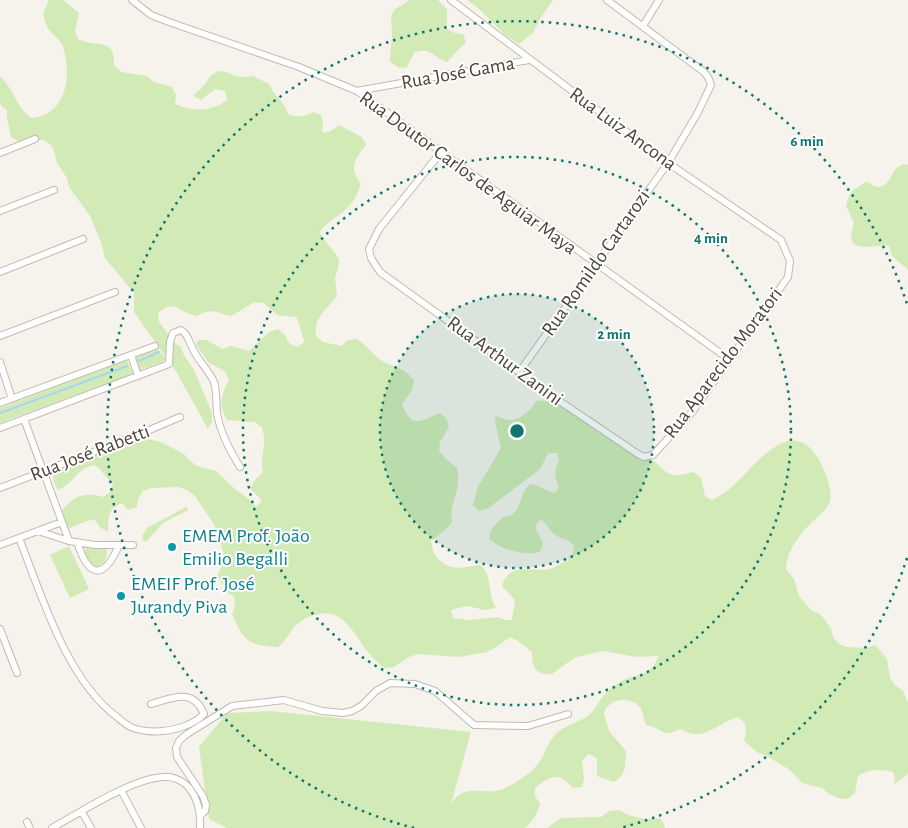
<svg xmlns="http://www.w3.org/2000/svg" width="908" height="828" font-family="'Alegreya Sans',sans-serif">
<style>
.green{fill:#d2eab5}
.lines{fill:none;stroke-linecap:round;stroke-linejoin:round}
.stream{stroke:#a9d4f2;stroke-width:2}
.minor-casing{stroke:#c2bbae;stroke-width:8}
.minor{stroke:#fff;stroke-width:6}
.ring{fill:none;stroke:#0f766e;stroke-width:2.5;stroke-dasharray:2.5 5}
.culture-dot{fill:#0f9aa8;stroke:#fff;stroke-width:2}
.labels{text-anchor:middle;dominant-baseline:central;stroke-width:4;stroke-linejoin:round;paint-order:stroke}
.street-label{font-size:20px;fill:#4b4439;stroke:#fff}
.culture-label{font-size:20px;fill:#0d838f;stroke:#fff;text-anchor:start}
.centre{fill:#0f766e;stroke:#fff;stroke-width:2.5}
.ring-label{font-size:15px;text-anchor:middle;font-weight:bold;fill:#0f766e;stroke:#fff;stroke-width:4;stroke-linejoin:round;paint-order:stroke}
</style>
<rect width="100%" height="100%" fill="#f6f3ec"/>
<path class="green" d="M49,0H63L79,13L75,30L78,39C95,49 115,35 114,65L121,72L147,76L154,82L172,87L176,95L175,104C194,112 211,112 227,100L225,91L215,89L201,100L193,96L206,83L210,76L218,71L227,72L235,76L244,77L253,76L269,84C274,96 284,101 288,114C298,118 304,117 313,112L321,115L323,123L322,133L331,131L339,125L362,137L366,145C354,160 349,168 361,184C358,193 354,202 347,208C338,217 327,222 319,232L339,259L338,269L335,278L337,296C327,310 313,317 316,336L323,342L341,346L348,340L357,339C365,344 371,352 378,358C391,368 404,365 414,381L412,390L402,404C411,430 422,420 440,413L447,419L449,427L440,442L439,451L445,458L457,468C462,492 449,500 452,522L446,529L431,541C432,553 439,564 452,567C460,569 472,566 481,565C493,578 487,592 496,608L485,610L467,606L451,610L453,618L470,620L497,617L505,620H512L515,600L502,586C508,562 532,572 549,569C558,567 566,560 573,554L574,546C566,538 567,541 559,537C550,533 549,525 540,519L535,527L543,543L540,552C523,556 502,550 489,539L491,530L497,523L503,517L512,515L518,508L524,491L530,484C540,485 545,491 555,493L559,486C554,476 554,471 559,461L557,453H548L540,469L487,509L479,511L473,505L478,487L501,448L495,422L496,416C500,417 505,420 509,420C519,421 532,410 536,401L560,399L582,414L591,417L646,456C658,461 664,474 673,475C680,476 688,473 694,472L701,478L705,496L712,500C720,496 728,491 734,485C750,470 762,452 783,443C793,438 803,441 810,448C818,456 824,468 827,478C829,485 832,493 830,500C828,509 820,515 813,521C800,534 787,550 786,569L794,579L799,596L811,610L820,614L831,628L833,637L839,644L847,647L866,648L875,645L887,659L890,678L895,685L903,691L908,703V774L894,784L895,780L893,772C881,769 868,769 858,776L855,793L848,799L838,798L829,794L822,788L802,783L790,770L767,756L758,753L744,741L746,732L745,723L738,717C715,724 704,743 680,729C662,739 662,727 646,725C644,720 643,713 641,709C635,698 616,697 608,706C606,708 605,710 604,713L609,731L626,751C625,766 627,774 614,782L597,776V758L588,754L582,761L584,779L582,787L573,788C559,771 550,776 535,788V796L540,804C537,815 533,821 525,828H227L209,819L199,747L227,713L271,711L471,732L451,804C466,781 483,797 503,789C514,784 529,775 537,765C545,756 546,744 555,735C564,725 577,723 588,716C596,710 598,701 604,695C609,689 619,682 626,679C641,673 653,675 658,656L637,657L602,651L574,658L552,674H543L536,670L532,661V652L518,641L510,637L495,648L487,652L459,657L418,654L409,657L394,667L385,668C353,648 350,593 301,621C291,627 288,640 278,647C248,645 244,642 232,614L235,606L234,597L227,592L217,576L224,560L223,551L215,526L195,496L187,490L178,487L151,488L143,491L138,499L137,507L128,510L122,503C106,510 109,517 108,532L101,528L95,520C78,520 72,534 52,526C65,504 77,489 103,497L110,492L113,483C105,478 103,470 94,465C74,470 74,484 58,490L54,482L52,473L65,461L90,449L116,439L143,438L161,442L184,454L190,461L197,466L216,471L236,490L250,500L256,507L262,501L250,488L254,481L263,472C259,456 268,447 262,428L255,422L227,420C217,401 222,396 229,379L224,371L208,362L196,344L198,340H207L222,349L231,346L249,351L269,332L278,329L285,335L289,343L297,347L305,342C300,334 301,325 296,317L277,315L264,303L255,302L231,316C216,313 212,307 197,316L189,314L174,306L165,308L158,313L159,322L176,344L180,346L184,355L194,370L212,413V422L208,429L177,373L134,312V293L105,258L101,242L90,216L69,187L67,178L57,163L55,154L52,146L44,140L27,139L18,141L11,137L7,118V110L0,104V76C14,89 16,108 32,118C67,115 72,75 63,47C61,40 55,37 51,32C46,27 45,20 43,14Z
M410,0H438L447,9V29L455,33L463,34L466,42L447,62C432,57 433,47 415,52L406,68L397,67L390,61L392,34L391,16L395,9Z
M467,0H553L541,17L533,33L519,44L504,34L478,8Z
M906,164L908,165V270L892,256L889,246C875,244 866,250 853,244L851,235L854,223L846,206C850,190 853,190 866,182C870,183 874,187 878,187C893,186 890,165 906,164Z
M158,349L167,360L140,370L135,357Z
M127,360L133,374L0,423V408Z
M186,507L188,508V510L163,523L147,541H143L142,536L147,528Z
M69,546L89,589L70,598L50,555Z
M87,547L105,548L107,550C107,561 103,569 91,566L84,552Z
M619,810C631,817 645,821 660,818L664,824L665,828H547L561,818L601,817L609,811Z"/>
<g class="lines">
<path class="stream" d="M139,361L159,352
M0,413L127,366"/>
<defs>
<path id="minor" d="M132,0L151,15L169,22L299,67L357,91L730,360
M643,26L659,0
M357,91L529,60
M441,152L379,229L369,249L371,258L380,272L555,398L638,454L644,457L653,455L693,411L788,277L790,261L781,240L668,163L451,0
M0,153L35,139
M0,211L54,190
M0,272L83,239
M0,336L115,292
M131,355L138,376
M0,362L12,399
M520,371L668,163L697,114L711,85L708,77L704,72L607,0
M0,403L155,346
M24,419L69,541
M0,428L169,364L170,342L173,333L181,330C189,335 188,341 193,349C198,361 209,370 214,382C217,391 216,404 217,413C220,433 230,451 240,467
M0,488L140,434L180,417
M38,531L69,541L95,545H133
M19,538C42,596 66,679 117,717C122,721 127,726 133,728C142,731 153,732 163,731C176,730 195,724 204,714C193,687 172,698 151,704
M77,542C89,579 104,580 119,545
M0,545L62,522
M0,629L17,673
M121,790L141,828
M82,812L91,828
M201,815L205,811L206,805L203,796L177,757L176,748L179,741L187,734L232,706L284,700L322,711L343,713L352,711L361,706L376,691L390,683L415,684L435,691L474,725L528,726L568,714
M27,822L30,828
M52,828C81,812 131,779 163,777C173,776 184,781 190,789C199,801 201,813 200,828"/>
</defs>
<use href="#minor" class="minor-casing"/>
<use href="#minor" class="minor"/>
</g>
<circle cx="517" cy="431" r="137" fill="#0f766e" fill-opacity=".12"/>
<g class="ring">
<circle cx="517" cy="431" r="137"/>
<circle cx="517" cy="431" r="274"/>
<path d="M907 558A410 410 0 0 1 620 828M414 828A410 410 0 1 1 907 304"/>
</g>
<g class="culture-dot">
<circle cx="172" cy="547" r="5"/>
<circle cx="121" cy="596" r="5"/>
</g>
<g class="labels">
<g class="street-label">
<text transform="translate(458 73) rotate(-10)">Rua José Gama</text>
<text transform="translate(623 129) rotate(36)">Rua Luiz Ancona</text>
<text transform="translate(468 173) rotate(36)">Rua Doutor Carlos de Aguiar Maya</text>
<text transform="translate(596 263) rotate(-55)">Rua Romildo Cartarozi</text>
<text transform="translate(505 361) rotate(36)">Rua Arthur Zanini</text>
<text transform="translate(723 363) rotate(-53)">Rua Aparecido Moratori</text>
<text transform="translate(90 453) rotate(-21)">Rua José Rabetti</text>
</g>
<g class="culture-label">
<text x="182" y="536">EMEM Prof. João<tspan x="182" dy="23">Emilio Begalli</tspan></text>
<text x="131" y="584">EMEIF Prof. José<tspan x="131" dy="23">Jurandy Piva</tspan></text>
</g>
</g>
<circle cx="517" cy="431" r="8" class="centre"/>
<g class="ring-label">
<text x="807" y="146">6 min</text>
<text x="711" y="243">4 min</text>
<text x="614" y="339">2 min</text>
</g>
</svg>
